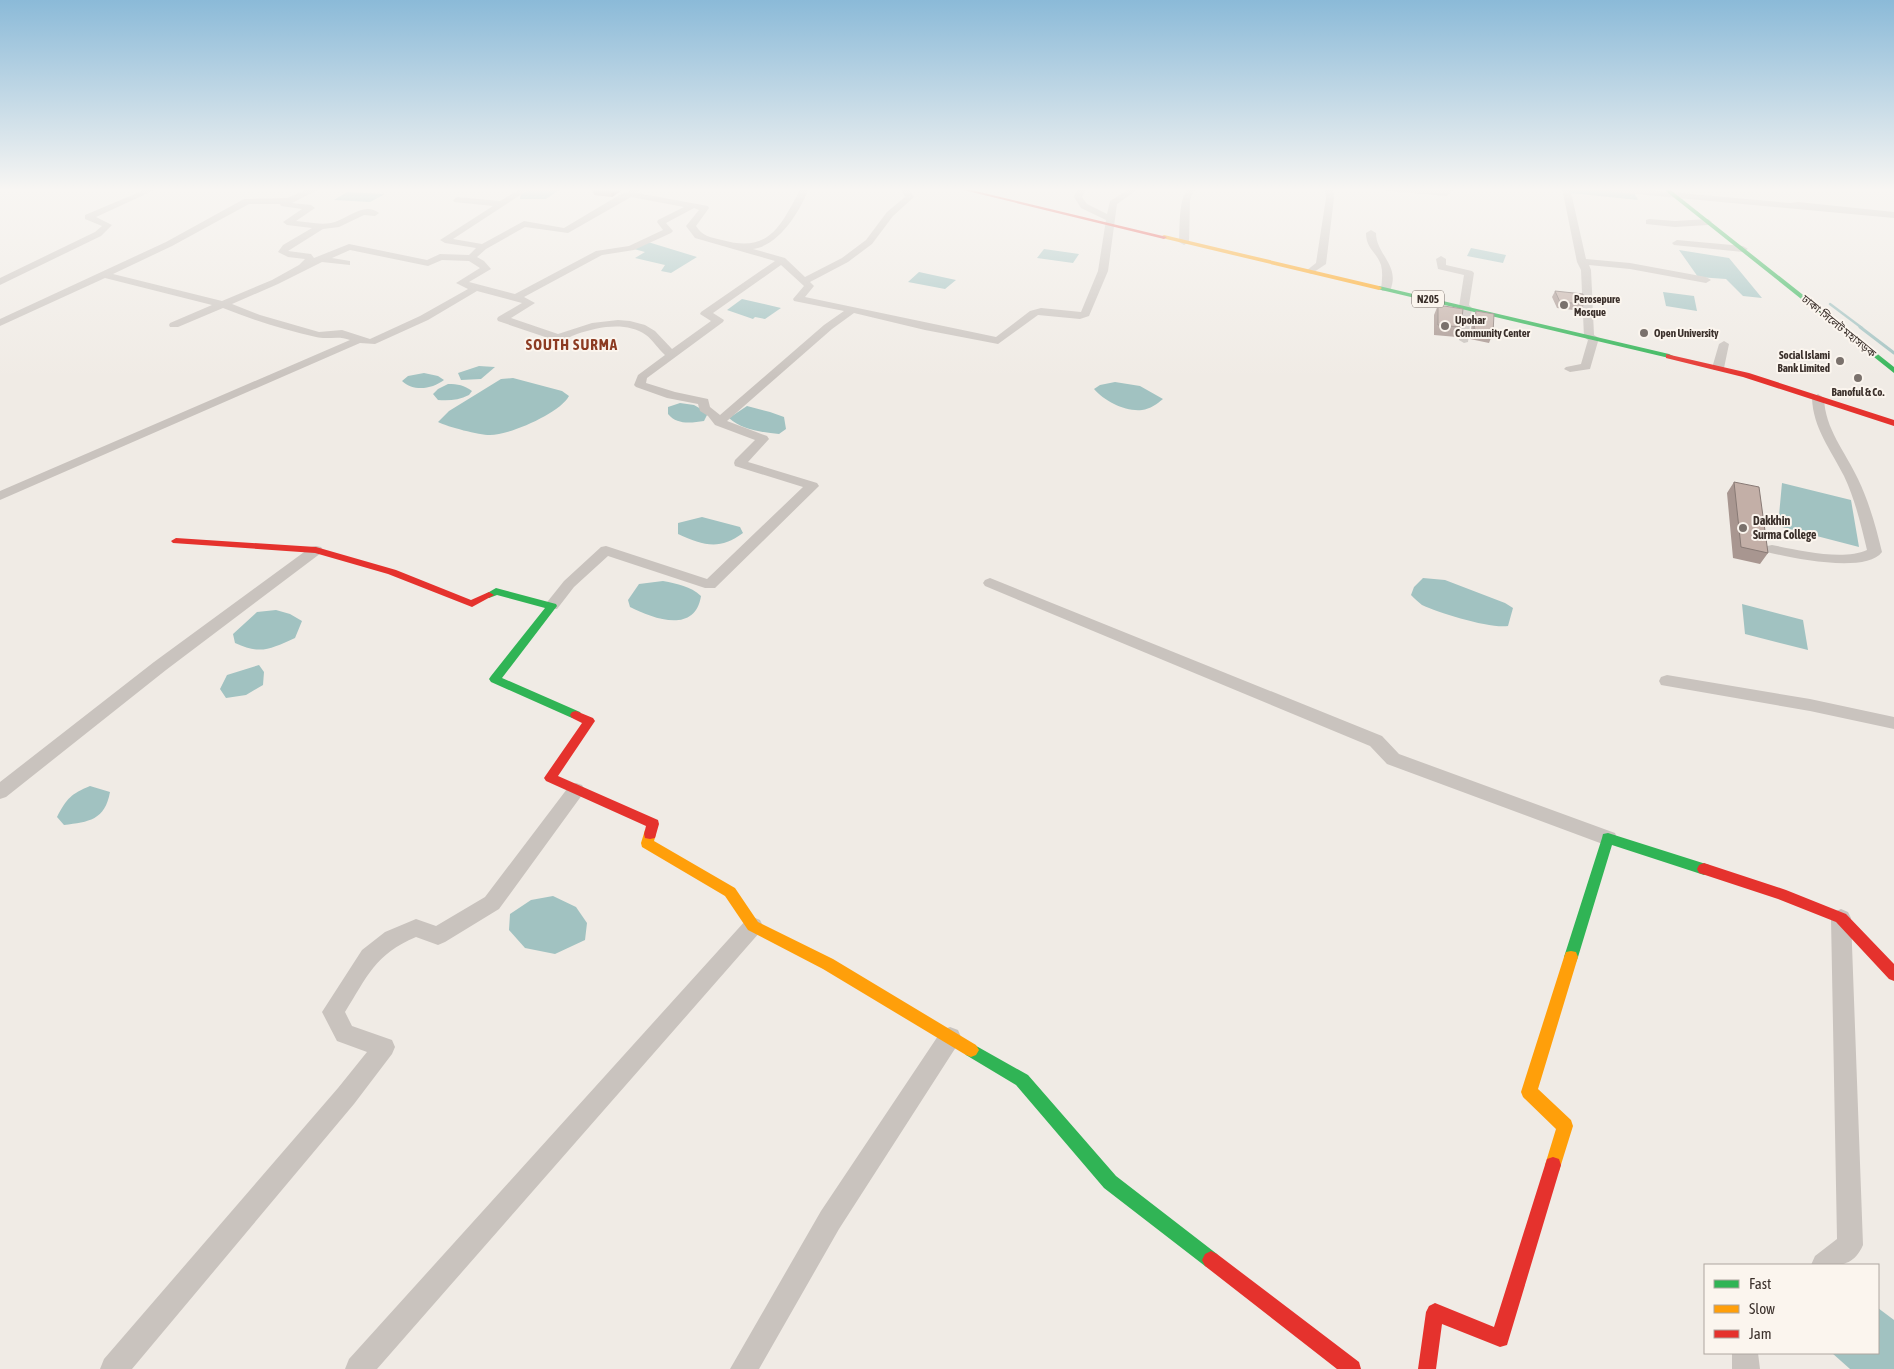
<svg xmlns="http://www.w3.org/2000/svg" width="1894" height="1369" font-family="'Asap Condensed','Noto Sans Bengali',sans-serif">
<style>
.water{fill:#a1c2c1}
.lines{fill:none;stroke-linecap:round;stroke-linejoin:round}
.stream-far1{stroke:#a1c2c1;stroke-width:2.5}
.stream{stroke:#a1c2c1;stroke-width:3}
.street{fill:#c9c3be;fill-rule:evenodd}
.fast{fill:#30b455;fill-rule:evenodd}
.slow{fill:#ff9f0a;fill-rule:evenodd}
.jam{fill:#e5322d;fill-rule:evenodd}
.wall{fill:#a89690}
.shaded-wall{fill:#887a75}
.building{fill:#c3afa7;stroke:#887a75}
.poi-dot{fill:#7a716c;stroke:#fbf5ee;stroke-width:2}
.labels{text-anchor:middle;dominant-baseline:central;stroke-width:4;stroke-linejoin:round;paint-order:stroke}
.shield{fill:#fbf5ee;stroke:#756b66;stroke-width:1}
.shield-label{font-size:11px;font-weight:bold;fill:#3b302b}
.far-poi-label{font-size:11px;font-weight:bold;fill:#3b302b;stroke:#fbf5ee;text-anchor:start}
.far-street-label{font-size:11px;fill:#3b302b;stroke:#fbf5ee}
.poi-label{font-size:12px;font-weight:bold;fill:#3b302b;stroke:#fbf5ee;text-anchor:start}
.far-district-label{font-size:15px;font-weight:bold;letter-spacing:1px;fill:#8c3b22;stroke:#fbf5ee}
</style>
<rect width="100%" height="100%" fill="#f0ebe5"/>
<path class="water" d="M533,188H562L546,199H520L521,194Z
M1569,188L1634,192L1638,200L1570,193Z
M347,192L385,194L370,202L334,200Z
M648,242L697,257L671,273L661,271L665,265L635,258L645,252L634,249Z
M1471,248L1506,255L1503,263L1467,256Z
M1044,249L1079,254L1073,263L1037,258Z
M1679,250L1729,258L1762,298L1743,296L1726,279L1698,277Z
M919,272L956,280L945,289L908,282Z
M1663,292L1694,296L1697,311L1666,306Z
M742,299L781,308L765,319L755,317L753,319L727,310Z
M479,366L495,367L481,379L461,380L458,373Z
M424,373L438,376L444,380C432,389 414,392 402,381L408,376Z
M513,378L562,391L569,396C560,413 510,435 490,435C479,435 448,427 438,422L449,411L501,379Z
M1115,382L1140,386L1163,399C1157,404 1150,409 1142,410C1126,412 1104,401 1094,389L1100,385Z
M448,384C458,384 464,385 472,391L469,395C459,400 449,401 438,400L433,394L438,389Z
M680,403L694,405L708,413L704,421C691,423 677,425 668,414V407Z
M747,406L770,412L784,417L786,429L779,434C761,432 742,430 729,418Z
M1782,483L1851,500L1859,547L1778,526Z
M702,517L740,527L743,533C719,551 703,545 678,534V523Z
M1423,578L1445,580L1505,603L1513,608L1508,626C1491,629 1439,613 1422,605C1418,602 1414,598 1411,595L1414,587Z
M663,581C678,584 690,586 701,596C695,635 652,618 630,607L628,600L639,584Z
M1742,604L1803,620L1808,650L1745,634Z
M276,610L290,614L302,621L295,638C270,649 261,655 235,643L233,634L257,612Z
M259,665L264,672L263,685L246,695L226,698L220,689L227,675Z
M90,786L110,792C105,820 89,822 64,825L57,817C67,798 71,794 90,786Z
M553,896L576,907L587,923L585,940L555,954L525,948L509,930L510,914L531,900Z
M1878,1308L1894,1320V1369H1850L1832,1353H1878Z"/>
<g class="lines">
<path class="stream-far1" d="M1830,304L1862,328"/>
<path class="stream" d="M1860,327L1894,353"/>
<path class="street" d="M149,188H159L96,217L112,225L101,236L0,285V278L95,232L102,226L85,219V215Z
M311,188H321L292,203L311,205L315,208L296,221C308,222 319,225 331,223C347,220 364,201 379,213L375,216L364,215L339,227L323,229L288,251L311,254L314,258L349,244L427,260L440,254L469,255L476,248L445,243L440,240L493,206L454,202L453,200L457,197L500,201L522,188H531L453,239L482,244L524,221L564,228L621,194L628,192L633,188H641L637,193L708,206L709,208L696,226C702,236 710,237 722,240C770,254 781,225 801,188H809C800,211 780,245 753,249L785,258L805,277L842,258L866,240L887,212L905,197L900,188H908L914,197L893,216L872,244L848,262L810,282L814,286L805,297L996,337L1030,311L1041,308L1081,312L1098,271L1106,220L1081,208L1074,197L1078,188H1086L1082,197L1087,204L1107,214L1110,201L1131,188H1140L1117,204L1108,271L1089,316L1080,319L1038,315L998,344L925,330L854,313L832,329L727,421L767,436L769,439L748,462L817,483L819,486L715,588H705L608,556L574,587L557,609H547L544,606L564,581L601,547L606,546L707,579L803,487L735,466L734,463L735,460L755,440L715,425L708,416L700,411L698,404L667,398L636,387L634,385L638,375L665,355C658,349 653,340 646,335C626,321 598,327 577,334C569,337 562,342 554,340L498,321L497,319L498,317L522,303L477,291L428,320L375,344L360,343L0,500V491L350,340C338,335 328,340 316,337C284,330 253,320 223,308L178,327H170L169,325L170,323L212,305L105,278L0,326V319L166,242L244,199L287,198ZM631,197L684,207L658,220L657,222L663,230L629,246L596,251L515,294L469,282L491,269L484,261L477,257L486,249L525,227L568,233ZM249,204H280L281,206L302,209L283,222L287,225L312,228L283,245L278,252L288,257L305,259L299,265L272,280L222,301L113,274L172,246ZM694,208L699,210L686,226L695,238L775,261L701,312L700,314L711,321L672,349L655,331L645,325L630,321L618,320L592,323L558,334L511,318L535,303L524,297L602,255L634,250L671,233L673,231L666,223ZM350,250L428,266L442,260L469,261L480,268L456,283L468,289L420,316L370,339L342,330L319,332L260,315L232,304L278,284L322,262L350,265V261L332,258ZM781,265L804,286L793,299L794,301L844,311L824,325L720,415L710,407L708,399L675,392L646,383L647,378L723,322L724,320L713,313Z
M1190,188H1200L1193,192L1190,200L1189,242L1184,245L1179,242C1180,230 1178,193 1190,188Z
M1325,188H1333L1334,198L1326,264L1311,274L1306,271L1316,263L1326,198Z
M1383,188H1407L1436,190L1455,188L1447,196L1387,191Z
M1562,188H1570L1586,259L1630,263L1706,277L1711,280L1706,283L1630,269L1589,265L1591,270L1594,335L1599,338L1590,369L1570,372L1564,369L1566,367L1581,364L1588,340L1584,337L1581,270L1577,262Z
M1599,188H1625L1790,203L1798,202L1894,212V218L1603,191Z
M1649,219L1675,221L1708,219L1712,222L1708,225L1675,227L1646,224V220Z
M1371,230L1376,233C1376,255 1401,265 1390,291H1382L1381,289C1382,281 1383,273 1381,265C1376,251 1366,249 1366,233Z
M1677,240L1743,246L1748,249L1743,252L1674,245L1672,243Z
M1441,256L1446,259V265L1472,271L1474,273L1469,305L1472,308L1468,342L1464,343L1459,340L1462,310L1459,307L1464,275L1438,269L1436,259Z
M1724,341L1729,344L1724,368L1722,370H1714L1712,368L1719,344Z
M1818,394L1824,398C1825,429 1845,451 1858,479C1869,502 1876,527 1882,552C1866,574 1791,558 1767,552L1765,549L1767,546L1772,545C1798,550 1842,561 1867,550C1861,525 1855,499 1844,476C1831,450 1813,428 1812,398Z
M316,546L321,547L323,550L321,553L166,670L6,797L0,799V782L154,662L311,547Z
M990,578L1382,736L1399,754L1615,833L1617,838L1615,843L1608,846L1387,764L1370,746L985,586L983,583L985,580Z
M1667,675L1810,699L1894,717V729L1810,711L1661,685L1659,681L1661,677Z
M576,783L582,785L585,790L582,795L499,909L445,942L438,945L416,937C375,954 367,977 345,1012L352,1026L392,1040L395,1047L392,1054L354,1104L132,1369H100L104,1359L338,1088L367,1052L337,1041L322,1012L362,950L385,932L416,919L436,926L485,897L570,785Z
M1841,909L1848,912L1851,918L1863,1245C1852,1270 1834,1265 1811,1265L1815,1256L1837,1239L1831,918L1834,912Z
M753,917L760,920L763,926L760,932L377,1369H345L349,1359L746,920Z
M950,1027L958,1030L961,1037L958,1044L839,1229L759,1369H730L821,1211L942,1030Z
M1732,1353H1758L1760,1369H1732Z"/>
<path class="fast" d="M1662,188H1668L1894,367V373Z
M1379,286L1669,354L1673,356L1669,358L1377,289V287Z
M496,588L556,604L557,606L502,678L580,712L582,715L580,718H572L491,682L489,679L491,676L545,608L497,595L489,598L485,597L484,595Z
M1608,833L1709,865L1711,869L1709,873L1704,875L1612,845L1578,957L1576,962L1571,963L1566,962L1564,957L1602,838L1603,834Z
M971,1043L1028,1075L1116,1176L1217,1254L1220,1260L1217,1266L1211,1269L1205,1266L1104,1188L1016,1085L966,1055L963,1050L966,1045Z"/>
<path class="slow" d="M1164,235L1379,286L1382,288L1379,290L1162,238V236Z
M650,829L655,830L656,834L654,841L735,888L758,922L833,959L976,1045L979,1050L976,1055L971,1057L966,1055L823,969L748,930L725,896L642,847L641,843L645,830Z
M1571,951L1576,952L1578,957L1538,1089L1571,1120L1573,1126L1559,1171L1553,1173L1547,1171L1545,1165L1556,1129L1523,1097L1521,1092L1564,957L1566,952Z"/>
<path class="jam" d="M955,188H963L1167,237L1164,239Z
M1666,354L1749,373L1894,420V426L1743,377L1666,358Z
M176,538L316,547L396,570L471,600L489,592L494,595L472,607L388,574L315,553L173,543L171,541Z
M576,711L593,718L595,721L558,776L658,820L659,824L655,838L650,839L645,838L644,834L646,826L546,781L544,778L546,775L582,723L572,718L570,715L572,712Z
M1704,863L1786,890L1846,914L1894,964V981L1889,979L1836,922L1778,899L1699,873L1697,869L1699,865Z
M1553,1157L1559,1159L1561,1165L1507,1345L1500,1347L1442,1324L1436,1369H1418L1426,1312L1429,1306L1435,1303L1494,1327L1545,1165L1547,1159Z
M1211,1251L1217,1254L1359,1362L1361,1369H1337L1205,1266L1202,1260L1205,1254Z"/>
</g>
<path class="wall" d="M592,188H625L612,197L594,195Z
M1555,291L1584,304L1581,311L1557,308L1552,297Z
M1438,305L1461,327L1457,337L1434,335V315Z
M1476,311L1493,333L1489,343L1470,339L1472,321Z
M1734,482L1768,553L1760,564L1733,558L1727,493Z"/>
<path class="shaded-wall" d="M610,188H625L612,197Z"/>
<path class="building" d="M1555,291L1583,294L1584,304L1560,302Z
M1438,305L1463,309L1461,327L1438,325Z
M1476,311L1494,314L1493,333L1474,329Z
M1734,482L1759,487L1768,553L1741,547Z"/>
<linearGradient id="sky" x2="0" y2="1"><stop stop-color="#8bbad8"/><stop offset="0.5" stop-color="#f8f6f3"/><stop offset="1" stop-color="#f8f6f3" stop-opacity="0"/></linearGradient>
<rect width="1894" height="379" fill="url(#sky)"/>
<g class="poi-dot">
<circle cx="1564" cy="305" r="5"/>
<circle cx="1445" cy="326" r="5"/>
<circle cx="1644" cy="333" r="5"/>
<circle cx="1840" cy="361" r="5"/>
<circle cx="1858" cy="378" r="5"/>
<circle cx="1743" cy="528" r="5"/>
</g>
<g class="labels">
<rect class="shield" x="1412" y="290.5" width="32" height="17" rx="4"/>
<g class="shield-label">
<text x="1428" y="299">N205</text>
</g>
<g class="far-poi-label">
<text x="1574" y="299">Perosepure<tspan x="1574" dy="13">Mosque</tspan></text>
<text x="1455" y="320">Upohar<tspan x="1455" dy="13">Community Center</tspan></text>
<text x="1654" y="333">Open University</text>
<text x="1830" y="355" text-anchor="end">Social Islami<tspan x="1830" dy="13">Bank Limited</tspan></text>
<text x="1858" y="392" text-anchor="middle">Banoful &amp; Co.</text>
</g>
<g class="far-street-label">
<text transform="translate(1839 326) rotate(39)">ঢাকা-সিলেট মহাসড়ক</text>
</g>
<g class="poi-label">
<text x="1753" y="521">Dakkhin<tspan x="1753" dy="14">Surma College</tspan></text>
</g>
<g class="far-district-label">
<text x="572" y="344">SOUTH SURMA</text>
</g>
</g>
<rect x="1704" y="1264" width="175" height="90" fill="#fbf5ee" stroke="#aea6a0"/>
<rect x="1714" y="1280" width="25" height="8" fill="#30b455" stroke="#aea6a0"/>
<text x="1749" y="1289" font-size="15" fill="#3b302b">Fast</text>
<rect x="1714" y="1305" width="25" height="8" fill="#ff9f0a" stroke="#aea6a0"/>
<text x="1749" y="1314" font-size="15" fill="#3b302b">Slow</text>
<rect x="1714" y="1330" width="25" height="8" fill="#e5322d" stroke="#aea6a0"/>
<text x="1749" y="1339" font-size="15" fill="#3b302b">Jam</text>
</svg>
